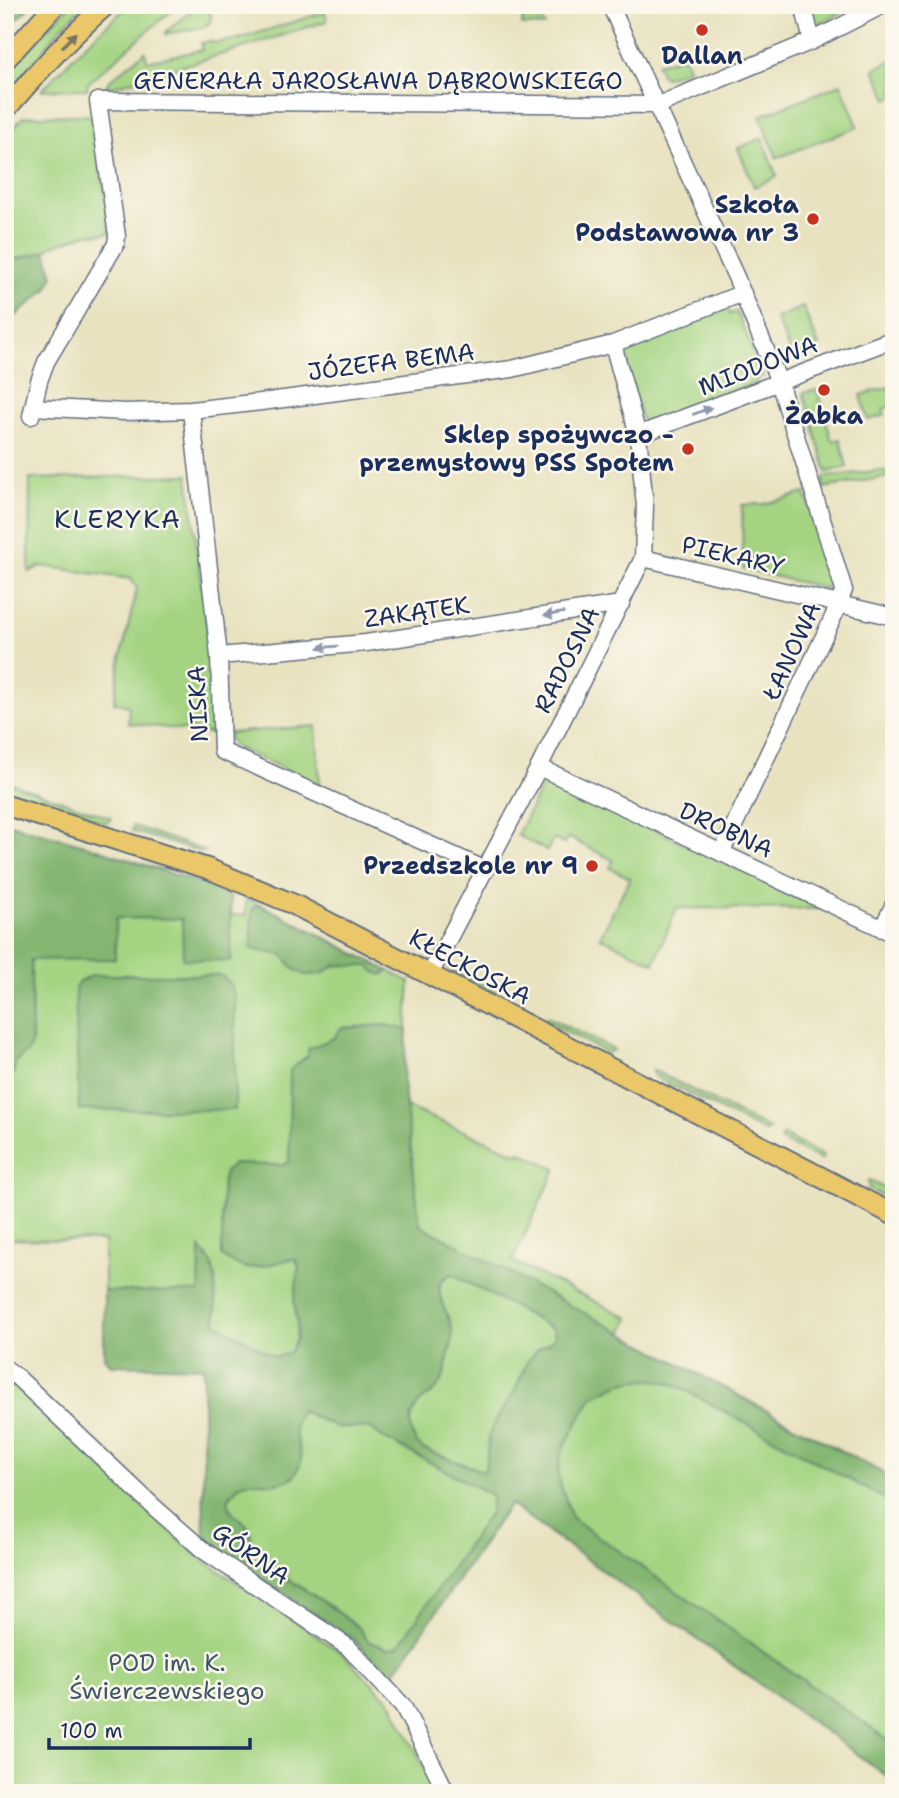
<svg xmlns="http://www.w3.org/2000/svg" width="899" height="1798" font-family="'Shantell Sans',sans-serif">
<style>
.green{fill:#a4d482;stroke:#608270;stroke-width:2}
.forest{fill:#83b670;stroke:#4f7267;stroke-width:2;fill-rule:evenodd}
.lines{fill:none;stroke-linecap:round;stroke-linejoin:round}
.minor-casing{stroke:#636e80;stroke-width:19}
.major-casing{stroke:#636e80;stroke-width:23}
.minor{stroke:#fff;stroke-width:16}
.major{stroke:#eac769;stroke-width:19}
.oneway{fill:#787363}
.oneway2{fill:#8d97ae}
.poi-dot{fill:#c8321e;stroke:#fbf7ec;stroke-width:2.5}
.labels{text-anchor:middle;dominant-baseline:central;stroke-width:5;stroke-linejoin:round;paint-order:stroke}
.poi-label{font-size:24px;font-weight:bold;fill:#1b2f5e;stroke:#fbf7ec;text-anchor:end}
.street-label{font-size:24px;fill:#1b2f5e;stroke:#fbf7ec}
.park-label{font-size:24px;fill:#3d5867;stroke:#fbf7ec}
.neighbourhood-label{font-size:26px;letter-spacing:2px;fill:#1b2f5e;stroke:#fbf7ec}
</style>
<rect width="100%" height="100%" fill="#fbf7ec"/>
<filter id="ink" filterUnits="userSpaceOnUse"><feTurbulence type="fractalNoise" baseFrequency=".0143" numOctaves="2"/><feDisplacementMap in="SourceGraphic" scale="14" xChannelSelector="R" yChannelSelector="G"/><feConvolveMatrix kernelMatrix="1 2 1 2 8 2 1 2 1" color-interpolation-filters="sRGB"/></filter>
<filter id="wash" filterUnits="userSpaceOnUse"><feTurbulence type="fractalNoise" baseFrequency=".00686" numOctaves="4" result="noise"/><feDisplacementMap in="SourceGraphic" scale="28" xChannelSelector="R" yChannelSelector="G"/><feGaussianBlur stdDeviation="1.57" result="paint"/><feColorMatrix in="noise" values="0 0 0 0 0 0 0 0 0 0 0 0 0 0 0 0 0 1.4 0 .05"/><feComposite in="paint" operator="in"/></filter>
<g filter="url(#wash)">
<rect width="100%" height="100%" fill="#e8e2bf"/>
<path class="green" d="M70,5H84L60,29L5,98V75L30,46Z
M129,5H178L88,83L87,89L42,90L86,44Z
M198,5L205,6L210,11C213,18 210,24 204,27L166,34V32Z
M532,5H534L545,26L522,25L523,10Z
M808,5C815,5 819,7 826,8C836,9 846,5 857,5L815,26Z
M325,12L327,21L243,48L104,89L109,81L145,52L147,61L202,50L201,43L210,41L215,43L239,39Z
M684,56L688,69L666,77L662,76L657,64Z
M894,59V96L888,99L874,69Z
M686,74L690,85L671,92L670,86L674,80Z
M841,84L858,127L777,158L760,116Z
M87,115L93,119L95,125L110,233L87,234L52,246L46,251L5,262V139L18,123L23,117L30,116Z
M762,138L777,177L754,187L738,148Z
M803,307L819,346L792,357L776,318Z
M727,308L730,314L737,312L763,376L756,379L757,382L646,424L642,420L624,362V355L630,345Z
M889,387L894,405L883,409L885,415L868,420L861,395Z
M817,390L832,441L840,439L847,467L827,472L803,393Z
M876,471H894V476L823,488L824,477Z
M188,475L210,654L215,734L128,723L129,706L114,702L120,662L137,588L131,579L41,566L29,572L30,479Z
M805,493L834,585L833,590L743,569L742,505L764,504Z
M316,726L320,785L235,747L229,739V733Z
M546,778L822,909L677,908L654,963L600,937L630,878L610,868L613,860L568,837L564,844L553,839L547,851L517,835Z
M5,781L111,818L108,822H104L7,793L5,792Z
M5,823L91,847L230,893L231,915H246V898L289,919L410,982L403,1082L406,1107L518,1154L520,1152L556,1169L512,1261L629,1318L622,1333L894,1479V1781L510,1504L391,1678L354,1640L219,1550L204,1539L203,1366L111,1365L104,1357V1241L5,1239Z
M133,826L205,851L200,852L132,831Z
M448,962L452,969L498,992L495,994C486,991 451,976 448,967C448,966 448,964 448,962Z
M547,1017L614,1050L607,1053L545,1021Z
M653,1070L769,1129H770L765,1132L654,1076Z
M783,1135L823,1156L821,1160L780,1140Z
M868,1180L894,1193V1202L869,1189Z
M5,1375L149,1512L199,1557L342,1653L391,1702L437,1793H5Z"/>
<path class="forest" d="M5,5H31L5,32Z
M46,251L53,277L47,289L5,325V262Z
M5,823L91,847L230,893L231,961L183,959L182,919L116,918L115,959L31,960L32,1042C31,1044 28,1051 27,1052C17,1061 14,1058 14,1074H5Z
M261,905L389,971L383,975L375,972L369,966L336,965L321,974L305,975L293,968L283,955L260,951L251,948L252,911L254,907Z
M93,975H220C229,980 232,987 235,997V1110H79L75,988L79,982Z
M386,1025L407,1030L403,1082L420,1225L894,1479V1504L674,1384L655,1380H638L621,1383L592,1397L561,1452L558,1477L572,1518L894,1744V1781L510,1504L391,1678L354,1640L247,1569L253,1563H259L290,1580L327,1604L359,1628L368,1641L388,1649L398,1646L490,1513L492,1495L383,1438L371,1428L336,1427L302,1411C285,1430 302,1442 301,1461C300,1466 296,1472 294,1477C289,1479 283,1482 277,1483C253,1484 242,1473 228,1501C234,1520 234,1512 245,1523C256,1534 250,1555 243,1567L212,1546L204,1539L203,1367L111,1365L104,1357V1291L199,1292L200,1248L212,1263L215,1278L216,1323L275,1357L289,1353L296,1339L297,1323L294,1301L299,1267L295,1259C264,1262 252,1279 222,1256V1184L225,1172L233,1164L283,1165L289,1162L290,1070L308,1055V1049L334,1038L341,1028ZM452,1274L554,1329L555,1336L551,1341L538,1349L527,1362L515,1391L501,1412L489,1435L485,1472L423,1449C409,1438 407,1420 417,1406C422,1398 432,1395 437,1388C443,1380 447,1367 448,1357C451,1347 454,1336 451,1325C446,1309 427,1282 452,1274Z"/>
</g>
<g filter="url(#ink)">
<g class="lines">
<defs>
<path id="minor" d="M610,5L736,277L779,382L844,590L836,611L721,853
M803,5L812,41
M33,407L125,412L191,410L261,402L512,369L613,344L743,293
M191,410L219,656L222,751L486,870
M31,416L39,381L46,362L116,244L117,236L98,101L658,105L812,41L883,5
M638,435L894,339
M643,558L894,617
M219,656L366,643L621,604
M539,767L894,934
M882,929L894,904
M430,974L539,767L643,558L645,506L638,435L613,344
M5,1368L17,1377L154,1507L203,1550L348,1647L403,1706L447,1793"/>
<path id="major" d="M5,60L55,5
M5,110C37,73 69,37 106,5
M5,805L209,869L293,904L894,1215"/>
</defs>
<use href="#minor" class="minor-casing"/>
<use href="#major" class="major-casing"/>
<use href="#minor" class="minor"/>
<use href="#major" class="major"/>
</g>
<defs><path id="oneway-solid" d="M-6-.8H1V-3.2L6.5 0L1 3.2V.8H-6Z" transform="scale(1.75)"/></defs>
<use class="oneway" href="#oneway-solid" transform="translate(69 40) rotate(-46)"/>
<g class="oneway2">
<use href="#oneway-solid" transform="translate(702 411) rotate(-21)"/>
<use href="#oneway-solid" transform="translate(554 614) rotate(171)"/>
<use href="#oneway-solid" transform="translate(328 647) rotate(175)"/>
</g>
</g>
<g class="poi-dot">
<circle cx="702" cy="30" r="7"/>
<circle cx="813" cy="219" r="7"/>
<circle cx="824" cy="390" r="7"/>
<circle cx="688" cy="449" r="7"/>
<circle cx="592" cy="866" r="7"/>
</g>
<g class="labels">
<g class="poi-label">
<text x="702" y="56" text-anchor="middle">Dallan</text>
<text x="799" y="205">Szkoła<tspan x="799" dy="28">Podstawowa nr 3</tspan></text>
<text x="824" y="416" text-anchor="middle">Żabka</text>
<text x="674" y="435">Sklep spożywczo -<tspan x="674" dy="28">przemysłowy PSS Społem</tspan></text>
<text x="578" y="866">Przedszkole nr 9</text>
</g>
<g class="street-label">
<text x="378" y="81">GENERAŁA JAROSŁAWA DĄBROWSKIEGO</text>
<text transform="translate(391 362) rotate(-7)">JÓZEFA BEMA</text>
<text transform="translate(758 366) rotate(-21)">MIODOWA</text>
<text transform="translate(733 556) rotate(13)">PIEKARY</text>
<text transform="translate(417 612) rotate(-8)">ZAKĄTEK</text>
<text transform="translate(792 651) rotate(-65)">ŁANOWA</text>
<text transform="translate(567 660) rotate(-63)">RADOSNA</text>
<text transform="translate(198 704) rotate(-93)">NISKA</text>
<text transform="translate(726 830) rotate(25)">DROBNA</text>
<text transform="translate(470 967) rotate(28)">KŁECKOSKA</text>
<text transform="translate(251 1554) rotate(35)">GÓRNA</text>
</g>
<g class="park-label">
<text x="167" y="1663">POD im. K.<tspan x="167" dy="28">Świerczewskiego</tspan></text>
</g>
<g class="neighbourhood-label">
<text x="118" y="518">KLERYKA</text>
</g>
</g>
<rect width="899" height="1798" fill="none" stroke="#fbf7ec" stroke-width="28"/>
<path d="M49 1738v10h201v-10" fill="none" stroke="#1b2f5e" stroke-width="3.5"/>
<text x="60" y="1738" font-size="21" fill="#1b2f5e" stroke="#fbf7ec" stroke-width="5" paint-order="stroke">100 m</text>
</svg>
